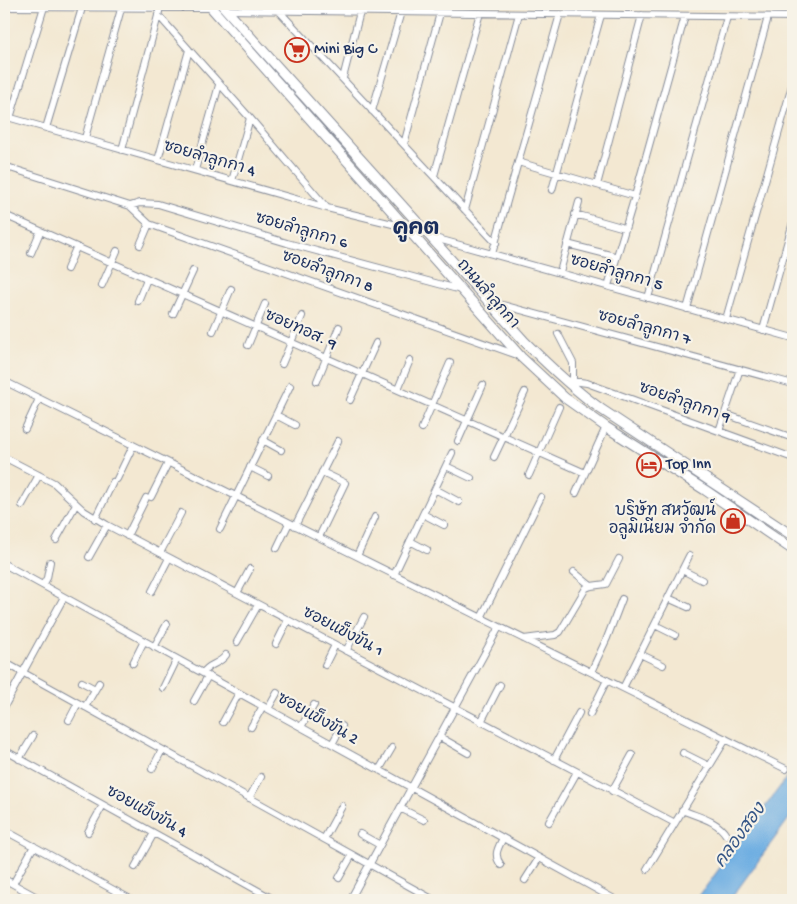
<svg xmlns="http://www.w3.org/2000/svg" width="797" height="904" font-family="'Gochi Hand','Playpen Sans Thai',sans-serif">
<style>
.water{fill:#6fafe2;stroke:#456fa0}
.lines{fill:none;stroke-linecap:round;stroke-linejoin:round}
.minor-casing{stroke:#878c98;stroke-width:8}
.secondary-casing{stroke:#878c98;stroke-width:11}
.minor{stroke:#fff;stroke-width:6}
.secondary{stroke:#fff;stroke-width:9}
.labels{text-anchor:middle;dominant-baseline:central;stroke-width:4.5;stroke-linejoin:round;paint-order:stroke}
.poi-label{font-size:16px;fill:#1b2f5e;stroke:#f7f3e8;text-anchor:start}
.street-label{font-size:16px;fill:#1b2f5e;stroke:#f7f3e8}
.water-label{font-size:18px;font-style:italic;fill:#345586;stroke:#f7f3e8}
.district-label{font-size:21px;font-weight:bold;fill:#1b2f5e;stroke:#f7f3e8}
</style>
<rect width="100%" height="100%" fill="#f7f3e8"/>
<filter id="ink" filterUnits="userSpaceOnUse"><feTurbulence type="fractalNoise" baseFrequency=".02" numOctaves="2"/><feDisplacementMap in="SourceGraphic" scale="10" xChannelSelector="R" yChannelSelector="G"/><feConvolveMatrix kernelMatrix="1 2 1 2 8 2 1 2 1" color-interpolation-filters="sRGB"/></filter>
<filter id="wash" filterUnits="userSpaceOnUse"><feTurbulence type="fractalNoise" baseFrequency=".0096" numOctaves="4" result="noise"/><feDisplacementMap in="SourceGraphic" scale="20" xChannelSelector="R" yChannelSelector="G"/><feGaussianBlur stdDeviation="1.12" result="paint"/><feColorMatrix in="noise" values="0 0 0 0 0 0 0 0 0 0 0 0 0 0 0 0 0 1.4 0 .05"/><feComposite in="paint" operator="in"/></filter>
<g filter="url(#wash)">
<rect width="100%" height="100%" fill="#f3e8d2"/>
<path class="water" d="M793,769V813L730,900H696Z"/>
</g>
<g filter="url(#ink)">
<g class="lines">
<defs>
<path id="minor" d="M4,7L212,8
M227,10L793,17
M279,11L496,243
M158,15L250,118L327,208
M343,78L360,12
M372,111L401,12
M4,116L327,208L405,227
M10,118L44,7
M46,128L82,8
M85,138L121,9
M404,144L440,13
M122,150L159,12
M158,160L189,50
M518,162L635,196
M4,166L130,206L149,224L520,356
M195,170L219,85
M434,176L480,13
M232,181L250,118
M597,185L642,15
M552,190L601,15
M130,206L140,203L158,204L287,243L461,290
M465,210L519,14
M575,214L621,227
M4,219L9,217L585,473
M431,237L793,338
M567,244L614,256
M140,245L149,224
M31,253L40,232
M492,254L560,14
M67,269L76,248
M560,272L579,202
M102,285L117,251
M608,286L635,196L685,16
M648,298L727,17
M138,301L147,279
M488,301L793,384
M687,309L768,17
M173,314L193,271
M726,319L793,82
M763,330L793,222
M213,331L231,289
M558,334L573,363V380
M248,345L265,304
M282,364L302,316
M565,380L587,383L793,458
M4,381L786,769
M317,381L339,327
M398,389L410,360
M350,400L376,343
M725,414L793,438
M276,415L295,425
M422,428L450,363
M25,429L39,399
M719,431L740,369
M263,440L281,450
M458,441L483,385
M4,457L54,483L84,511L107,525L675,823
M494,457L525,392
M446,466L471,478
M250,467L268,476
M529,475L559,407
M117,479L133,446
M435,489L459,502
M576,493L606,427
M151,497L168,463
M22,505L39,475
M423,514L444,525
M95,519L113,482
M295,526L338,441
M220,529L290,386
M127,536L146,498
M319,537L345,483L322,472
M56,540L76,504
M410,541L427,550
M277,548L289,523
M160,553L181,513
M357,556L375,517
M89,557L107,525
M4,564L616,900
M682,570L702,580
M574,572L591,586
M394,575L452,453
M43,585L47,578L50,562
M152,591L169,558
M237,593L250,569
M668,598L688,607
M481,618L541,497
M655,625L675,635
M524,639L555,635L560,632L586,588L591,586L606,584L619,559
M237,642L258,605
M276,644L288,620
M154,647L167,624
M346,651L364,617
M640,654L663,665
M4,662L434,900
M133,663L144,641
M325,665L335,645
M591,672L607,638L622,599
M203,673C209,663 219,665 226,655
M82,682L95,689
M163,688L177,659
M623,688L689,556
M194,701L208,676
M4,707L64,597
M85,707L99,683
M268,709L277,693
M590,714L607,680
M69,720L78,703
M223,722L239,693
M481,722L500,685
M251,727L263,706
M301,727L314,705
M440,737L468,753
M332,744L342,726
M4,750L275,900
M683,753L709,766
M19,759L33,736
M554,760L579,713
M152,769L162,750
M379,770L392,748
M612,791L632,755
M249,798L261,777
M400,808L424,820
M682,810C698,817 717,820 726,835
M549,822L577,772
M4,830L132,900
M88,832L103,805
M360,834L380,845
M324,839L342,806
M501,865C493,855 498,848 503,838
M135,867L154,833
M647,869L726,739
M339,878L352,855
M4,879L42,900
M525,880L539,858
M13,884L34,846
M350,900L499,627"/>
<path id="secondary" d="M208,4L521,357L565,398L606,427L705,490L793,550
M221,4L525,342C549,366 573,389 601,409L793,536"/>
</defs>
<use href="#minor" class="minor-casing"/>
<use href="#secondary" class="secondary-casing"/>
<use href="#minor" class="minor"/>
<use href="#secondary" class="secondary"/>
</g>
</g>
<defs>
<symbol id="supermarket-ring" viewBox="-11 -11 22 22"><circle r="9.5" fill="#f7f3e8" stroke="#c8321e" stroke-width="1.5"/><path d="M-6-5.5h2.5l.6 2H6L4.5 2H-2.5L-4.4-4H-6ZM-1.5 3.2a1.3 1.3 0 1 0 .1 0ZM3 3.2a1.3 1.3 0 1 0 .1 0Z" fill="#c8321e"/></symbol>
<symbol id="hotel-ring" viewBox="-11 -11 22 22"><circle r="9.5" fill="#f7f3e8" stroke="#c8321e" stroke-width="1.5"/><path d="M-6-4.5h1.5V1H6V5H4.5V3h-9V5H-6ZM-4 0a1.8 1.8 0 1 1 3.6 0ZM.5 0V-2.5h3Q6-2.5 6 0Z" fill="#c8321e"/></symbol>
<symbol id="shop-ring" viewBox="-11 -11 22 22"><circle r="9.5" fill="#f7f3e8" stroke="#c8321e" stroke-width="1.5"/><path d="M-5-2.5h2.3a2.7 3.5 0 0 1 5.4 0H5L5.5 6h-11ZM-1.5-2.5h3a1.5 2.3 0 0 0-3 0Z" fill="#c8321e"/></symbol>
</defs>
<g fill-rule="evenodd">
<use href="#supermarket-ring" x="283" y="36" width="28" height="28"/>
<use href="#hotel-ring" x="635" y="451" width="28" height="28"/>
<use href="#shop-ring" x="719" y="507" width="28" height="28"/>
</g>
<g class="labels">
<g class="poi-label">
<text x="314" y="50">Mini Big C</text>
<text x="666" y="465">Top Inn</text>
<text x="716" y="512" text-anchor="end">บริษัท สหวัฒน์<tspan x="716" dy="18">อลูมิเนียม จำกัด</tspan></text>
</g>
<g class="street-label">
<text transform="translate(209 160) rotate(16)">ซอยลำลูกกา 4</text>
<text transform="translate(301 232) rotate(16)">ซอยลำลูกกา 6</text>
<text transform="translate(327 273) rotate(20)">ซอยลำลูกกา 8</text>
<text transform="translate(616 274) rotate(16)">ซอยลำลูกกา 5</text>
<text transform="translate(487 295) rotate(49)">ถนนลำลูกกา</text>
<text transform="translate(644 329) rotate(15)">ซอยลำลูกกา 7</text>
<text transform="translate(300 331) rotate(24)">ซอยทอส. 9</text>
<text transform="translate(684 404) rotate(19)">ซอยลำลูกกา 9</text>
<text transform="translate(342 633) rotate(28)">ซอยแข็งขัน 1</text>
<text transform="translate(317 720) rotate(29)">ซอยแข็งขัน 2</text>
<text transform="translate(146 813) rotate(29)">ซอยแข็งขัน 4</text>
</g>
<g class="water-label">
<text transform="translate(741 836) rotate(-54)">คลองสอง</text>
</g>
<g class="district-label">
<text x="416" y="230">คูคต</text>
</g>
</g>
<rect width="797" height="904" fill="none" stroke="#f7f3e8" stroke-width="20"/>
</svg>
